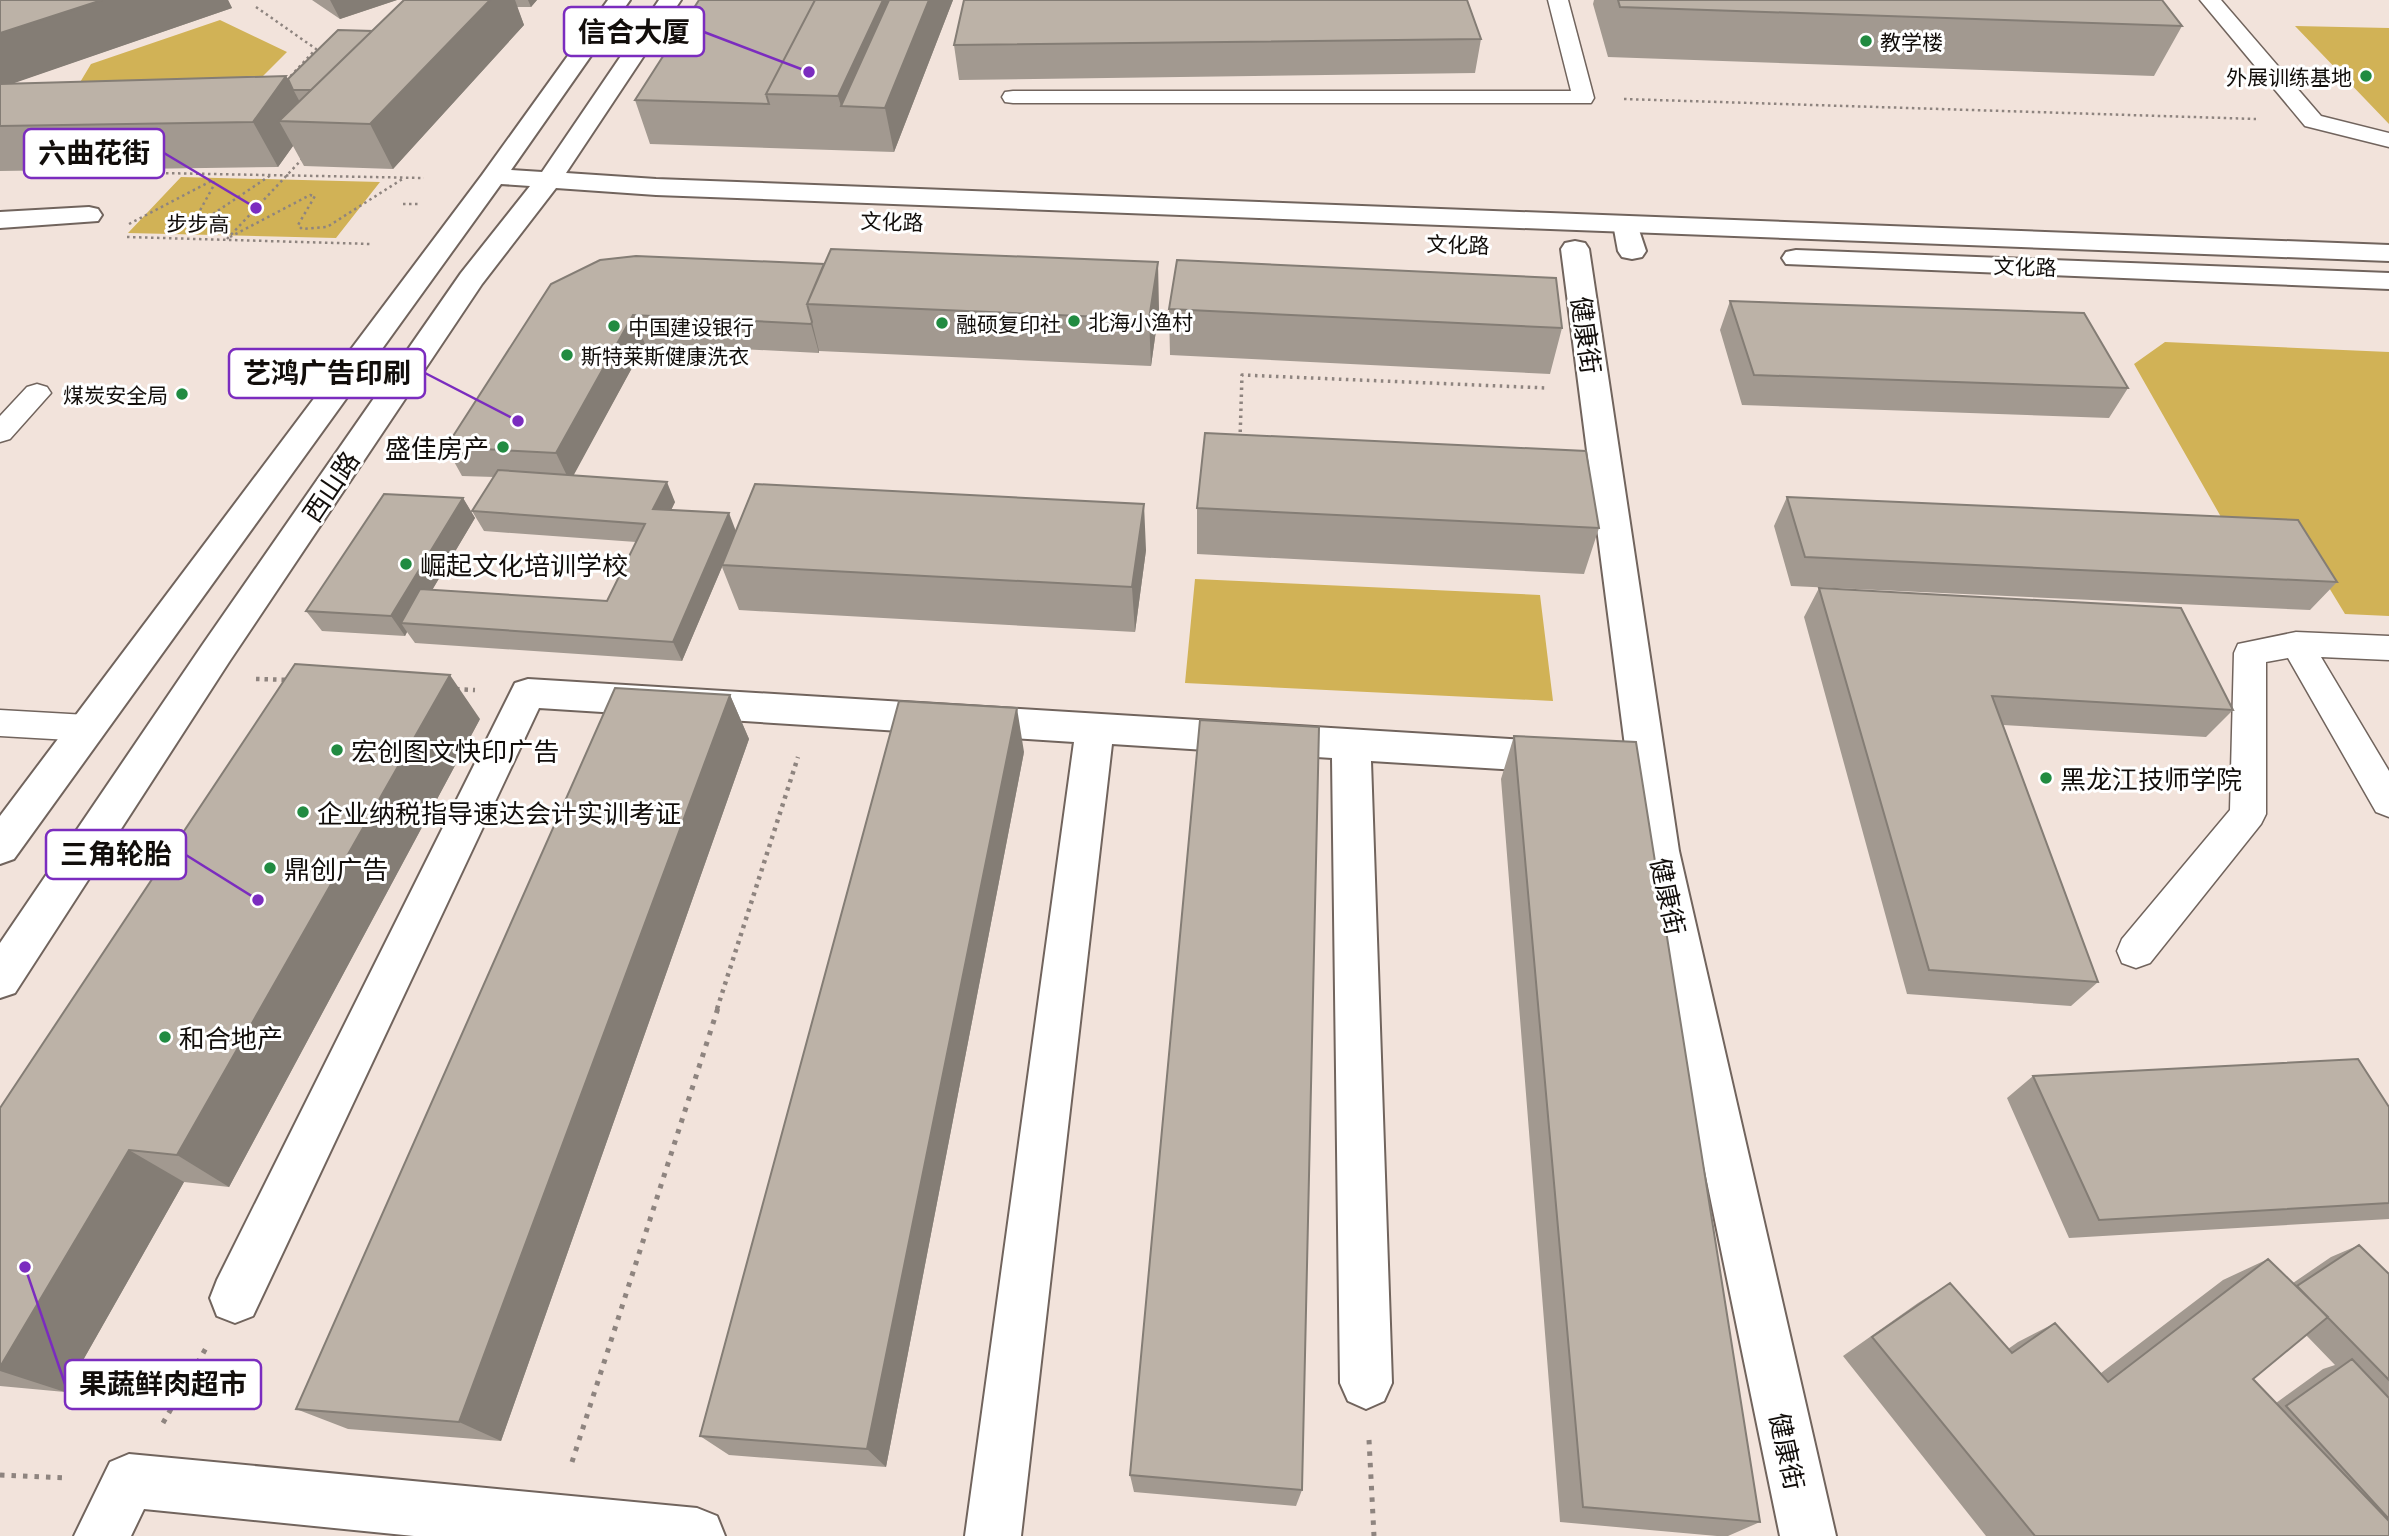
<svg xmlns="http://www.w3.org/2000/svg" width="2389" height="1536" font-family="Commissioner,'Noto Sans SC',sans-serif">
<style>
.green{fill:#d1b256}
.lines{fill:none;stroke-linecap:round;stroke-linejoin:round}
.service-casing{stroke:#71645d;stroke-width:3}
.minor-casing{stroke:#71645d;stroke-width:4}
.tertiary-casing{stroke:#71645d;stroke-width:4}
.secondary-casing{stroke:#71645d;stroke-width:4}
.path-far3{stroke:#8e847f;stroke-width:2.5;stroke-dasharray:2.5 3.5;stroke-linecap:butt}
.path-far2{stroke:#8e847f;stroke-width:3.5;stroke-dasharray:2.5 4.5;stroke-linecap:butt}
.path-far1{stroke:#8e847f;stroke-width:4.5;stroke-dasharray:3.5 5;stroke-linecap:butt}
.path{stroke:#8e847f;stroke-width:5;stroke-dasharray:4.5 7;stroke-linecap:butt}
.service{fill:#fff;fill-rule:evenodd}
.minor{fill:#fff;fill-rule:evenodd}
.tertiary{fill:#fff;fill-rule:evenodd}
.secondary{fill:#fff;fill-rule:evenodd}
.wall{fill:#a29990;fill-rule:evenodd}
.shaded-wall{fill:#847d75}
.building{fill:#bcb2a7;stroke:#847d75;stroke-width:2}
.poi-dot{fill:#218b41;stroke:#fff;stroke-width:2.5}
.labels{text-anchor:middle;dominant-baseline:central;stroke-width:6;stroke-linejoin:round;paint-order:stroke}
.far-poi-label{font-size:21px;fill:#120e0b;stroke:#fff;text-anchor:start}
.far-street-label{font-size:21px;fill:#120e0b;stroke:#fff}
.street-label{font-size:26px;fill:#120e0b;stroke:#fff}
.poi-label{font-size:26px;fill:#120e0b;stroke:#fff;text-anchor:start}
.leader{fill:none;stroke:#7b2cbf;stroke-width:2.5}
.callout-dot{fill:#7b2cbf;stroke:#fff;stroke-width:2.5}
.callout{fill:#fff;stroke:#7b2cbf;stroke-width:2.5}
.callout-label{font-size:28px;text-anchor:middle;font-weight:bold;fill:#120e0b}
</style>
<rect width="100%" height="100%" fill="#f2e3db"/>
<path class="green" d="M220,20L287,52L236,103L67,104L91,64Z
M2295,26L2389,28V124Z
M181,177L380,182L336,238L128,233Z
M2165,342L2389,352V616L2345,614L2292,527L2225,524L2134,364Z
M1195,579L1540,595L1553,701L1185,683Z"/>
<g class="lines">
<defs>
<path id="service" d="M1548,0H1568L1594,98L1591,103H1013L1005,102L1002,97L1005,92L1013,91H1571Z
M2200,0H2221L2321,116L2389,133V147L2305,126Z
M37,384L47,387L51,393L10,439L0,442V416L27,387Z
M2296,632L2389,636V660L2321,657L2389,771V817L2376,812L2288,658L2266,662V814L2261,824L2150,963L2136,968L2122,963L2117,951L2122,939L2230,810L2234,653L2238,644Z
M0,710L87,715L99,719L104,728L99,737L87,741L0,736Z"/>
<path id="minor" d="M89,207L98,209L102,215L98,221L0,228V212Z
M1575,241L1585,243L1589,249L1679,851L1836,1536H1780L1639,851L1629,777L1371,761L1392,1383L1384,1401L1366,1409L1348,1401L1340,1383L1332,758L1112,744L1021,1536H965L1074,742L539,708L253,1316L235,1323L217,1316L210,1298L217,1280L515,683L528,679L1625,746L1561,249L1565,243Z
M129,1454L697,1508L717,1516L725,1536H414L144,1509L131,1536H74L110,1462Z"/>
<path id="tertiary" d="M1626,216L1635,218L1646,251L1642,257L1632,259L1622,257L1618,251L1613,224L1617,218Z"/>
<path id="secondary" d="M608,0H630L511,170L542,172L659,0H681L566,173L656,179L2389,245V261L656,195L556,188L482,284L229,662L15,993L0,998V943L203,644L461,273L530,186L501,184L14,859L0,864V816L482,175Z
M1796,250L2389,273V289L1786,264L1782,258L1786,252Z"/>
</defs>
<use href="#service" class="service-casing"/>
<use href="#minor" class="minor-casing"/>
<use href="#tertiary" class="tertiary-casing"/>
<use href="#secondary" class="secondary-casing"/>
<path class="path-far3" d="M256,7L316,49L284,83
M1624,99L2256,119
M106,175L159,173L424,178
M403,204H419
M129,224L213,180L214,185L198,214L197,219L204,220L271,175
M127,237L371,244
M230,237L310,195L315,196L298,225L302,229L327,227L404,178
M227,239L305,156"/>
<path class="path-far2" d="M1240,439L1242,375L1547,388"/>
<path class="path-far1" d="M256,679L290,680
M456,689L475,690
M717,1009L798,757"/>
<path class="path" d="M163,1423L206,1348
M1369,1440L1374,1536
M572,1462L718,1008
M0,1475L66,1478"/>
<use href="#service" class="service"/>
<use href="#minor" class="minor"/>
<use href="#tertiary" class="tertiary"/>
<use href="#secondary" class="secondary"/>
</g>
<path class="wall" d="M0,0H228L232,8L10,84L286,76L288,79L372,31L404,0H537L531,7H517L524,25L393,169L304,166L293,146L278,167L0,171Z
M312,0H397L340,19Z
M699,0H953L894,152L650,144L635,100Z
M1594,0H2162L2182,26L2154,76L1608,57L1593,4Z
M1481,39L1475,73L959,80L954,45Z
M551,284L1159,309L1151,366L819,351V353L645,344L573,475L675,502L671,510L736,531L1146,550L1135,632L739,610L722,567L682,661L415,643L407,632L405,636L322,631L306,611L463,498L475,518L432,590L607,601L636,542L484,531L472,511L494,477L462,476L446,447Z
M1730,301L2128,388L2109,418L1742,405L1720,330Z
M1169,309L1562,328L1550,374L1170,355Z
M1787,497L2337,582L2310,610L1791,586L1774,526Z
M1197,508L1599,528L1584,574L1197,554Z
M1819,588L2233,710L2206,737L2003,725L2098,982L2071,1006L1907,994L1804,617Z
M730,695L749,739L501,1441L348,1429L296,1409Z
M480,719L229,1187L184,1182L65,1392L0,1386V1108Z
M1514,736L1760,1522L1728,1536H1717L1560,1522L1501,779Z
M1024,752L886,1467L729,1455L700,1436Z
M2033,1076L2389,1107V1219L2069,1238L2007,1098Z
M2359,1245L2389,1274V1536H1986L1843,1356L1918,1303L1950,1283L2008,1349L2018,1342L2055,1323L2101,1373L2223,1280L2268,1259L2293,1283L2331,1257ZM2306,1335L2335,1365L2323,1369L2276,1403L2253,1379Z
M1130,1475L1302,1490L1296,1506L1134,1492Z"/>
<path class="shaded-wall" d="M102,0H228L232,8L0,88V33Z
M330,0H397L340,19Z
M490,0H515L524,25L393,169L370,124Z
M528,0H537L531,7Z
M883,0H915L841,106L838,96Z
M929,0H953L894,152L885,108Z
M286,76L310,121H279L293,146L278,167L253,122Z
M1158,262L1159,309L1151,366L1149,319Z
M633,315L645,344L570,482L556,453Z
M812,322L819,351V353L811,324Z
M667,482L675,502L662,529L653,509Z
M463,498L475,518L412,624L401,623L407,632L405,636L391,616Z
M1144,504L1146,550L1135,632L1132,587Z
M729,513L737,534L722,565V567L682,661L673,642Z
M450,675L480,719L229,1187L177,1155Z
M730,695L749,739L501,1441L459,1422Z
M1017,708L1024,752L886,1467L867,1449Z
M129,1150L184,1182L65,1392L0,1371V1367Z"/>
<path class="building" d="M0,0H102L0,33Z
M404,0H490L370,124L279,121Z
M699,0H815L766,94L769,104L635,100Z
M815,0H883L838,96L766,94Z
M889,0H929L885,108L841,106Z
M964,0H1467L1481,39L954,45Z
M1618,0H2162L2182,26L1620,7Z
M338,30L372,31L311,90H293L288,79Z
M286,76L253,122L0,126V84Z
M831,249L1158,262L1149,319L807,304Z
M636,256L824,264L807,304L812,322L811,324L633,315L556,453L446,447L551,284L600,260Z
M1177,260L1556,278L1562,328L1169,309Z
M1730,301L2084,313L2128,388L1754,375Z
M1205,433L1586,451L1599,528L1197,508Z
M498,470L667,482L653,509L729,513L673,642L401,623L420,589L607,601L645,524L472,511Z
M755,484L1144,504L1132,587L722,565Z
M384,494L463,498L391,616L306,611Z
M1787,497L2298,520L2337,582L1805,557Z
M1819,588L2181,608L2233,710L1992,696L2098,982L1929,970Z
M295,664L450,675L177,1155L129,1150L0,1367V1108Z
M615,688L730,695L459,1422L296,1409Z
M899,701L1017,708L867,1449L700,1436Z
M1200,720L1319,727L1302,1490L1130,1475Z
M1514,736L1636,742L1760,1522L1583,1507Z
M2358,1059L2389,1107V1203L2099,1220L2033,1076Z
M2359,1245L2389,1274V1380L2297,1286Z
M2268,1259L2328,1317L2253,1379L2389,1521V1536H2035L1872,1337L1950,1283L2012,1353L2055,1323L2108,1382Z
M2352,1359L2389,1398V1519L2286,1406Z"/>
<g class="poi-dot">
<circle cx="1866" cy="41" r="7"/>
<circle cx="2366" cy="76" r="7"/>
<circle cx="1074" cy="321" r="7"/>
<circle cx="942" cy="323" r="7"/>
<circle cx="614" cy="326" r="7"/>
<circle cx="567" cy="355" r="7"/>
<circle cx="182" cy="394" r="7"/>
<circle cx="503" cy="447" r="7"/>
<circle cx="406" cy="564" r="7"/>
<circle cx="337" cy="750" r="7"/>
<circle cx="2046" cy="778" r="7"/>
<circle cx="303" cy="812" r="7"/>
<circle cx="270" cy="868" r="7"/>
<circle cx="165" cy="1037" r="7"/>
</g>
<g class="labels">
<g class="far-poi-label">
<text x="1880" y="41">教学楼</text>
<text x="2352" y="76" text-anchor="end">外展训练基地</text>
<text x="1088" y="321">北海小渔村</text>
<text x="956" y="323">融硕复印社</text>
<text x="628" y="326">中国建设银行</text>
<text x="581" y="355">斯特莱斯健康洗衣</text>
<text x="168" y="394" text-anchor="end">煤炭安全局</text>
</g>
<g class="far-street-label">
<text transform="translate(892 221) rotate(2)">文化路</text>
<text transform="translate(198 223) rotate(1)">步步高</text>
<text transform="translate(1458 244) rotate(2)">文化路</text>
<text transform="translate(2025 266) rotate(2)">文化路</text>
</g>
<g class="street-label">
<text transform="translate(1587 335) rotate(82)">健康街</text>
<text transform="translate(330 486) rotate(-56)">西山路</text>
<text transform="translate(1669 896) rotate(78)">健康街</text>
<text transform="translate(1788 1451) rotate(78)">健康街</text>
</g>
<g class="poi-label">
<text x="489" y="447" text-anchor="end">盛佳房产</text>
<text x="420" y="564">崛起文化培训学校</text>
<text x="351" y="750">宏创图文快印广告</text>
<text x="2060" y="778">黑龙江技师学院</text>
<text x="317" y="812">企业纳税指导速达会计实训考证</text>
<text x="284" y="868">鼎创广告</text>
<text x="179" y="1037">和合地产</text>
</g>
</g>
<path class="leader" d="M809 72L704 32M256 208L164 153M518 421L425 373M258 900L186 855M25 1267L65 1384"/>
<g class="callout-dot">
<circle cx="809" cy="72" r="7"/>
<circle cx="256" cy="208" r="7"/>
<circle cx="518" cy="421" r="7"/>
<circle cx="258" cy="900" r="7"/>
<circle cx="25" cy="1267" r="7"/>
</g>
<g class="callout">
<rect x="564" y="7" width="140" height="49" rx="7"/>
<rect x="24" y="129" width="140" height="49" rx="7"/>
<rect x="229" y="349" width="196" height="49" rx="7"/>
<rect x="46" y="830" width="140" height="49" rx="7"/>
<rect x="65" y="1360" width="196" height="49" rx="7"/>
</g>
<g class="callout-label">
<text x="634" y="42">信合大厦</text>
<text x="94" y="163">六曲花街</text>
<text x="327" y="383">艺鸿广告印刷</text>
<text x="116" y="864">三角轮胎</text>
<text x="163" y="1394">果蔬鲜肉超市</text>
</g>
</svg>
